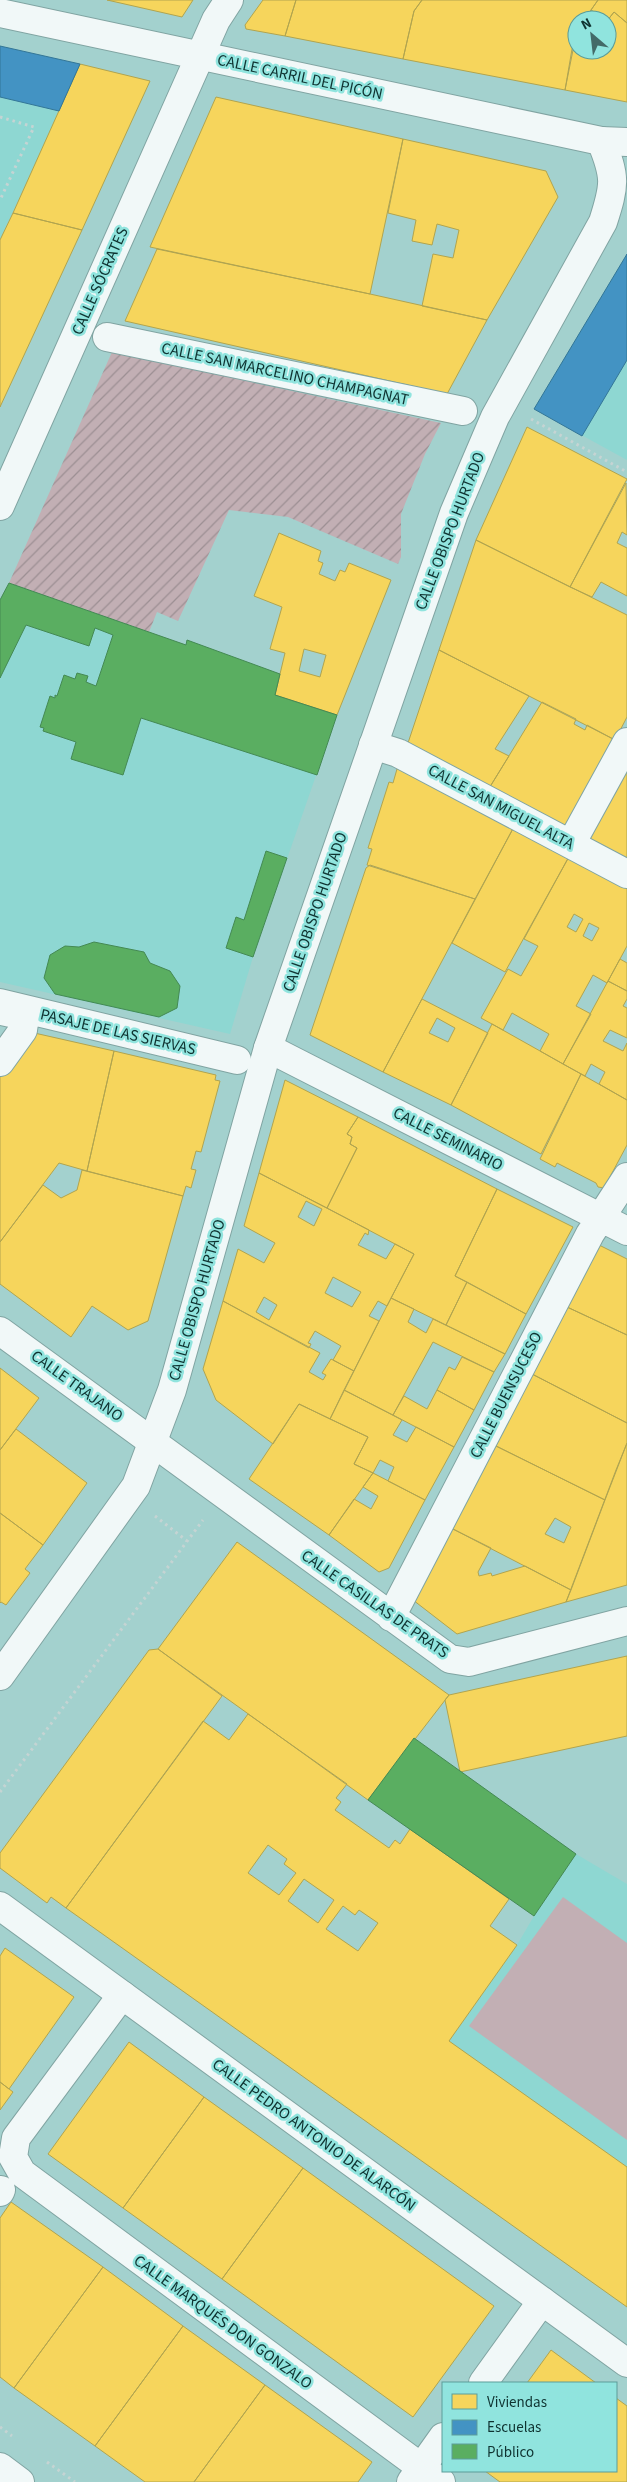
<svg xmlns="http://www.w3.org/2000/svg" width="627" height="2482" font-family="'Source Sans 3',sans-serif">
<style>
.built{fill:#8ed7d2}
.park{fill:#c2afb4}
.garden{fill:url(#garden-furrows)}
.homes{fill:#f6d55c;stroke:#b1a44f;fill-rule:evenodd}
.schools{fill:#4393c3;stroke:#337697}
.public{fill:#5aae61;stroke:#448953}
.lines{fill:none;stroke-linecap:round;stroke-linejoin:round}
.minor-casing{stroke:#80a4a2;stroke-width:30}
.major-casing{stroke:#80a4a2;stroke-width:30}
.path{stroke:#c5d4d3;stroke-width:3;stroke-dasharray:2.5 4;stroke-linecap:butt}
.minor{stroke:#f1f8f8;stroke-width:28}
.major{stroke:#f1f8f8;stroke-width:28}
.labels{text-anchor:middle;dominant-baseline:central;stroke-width:5;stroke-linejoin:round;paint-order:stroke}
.street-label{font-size:16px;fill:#0f3331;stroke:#90e4de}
</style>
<defs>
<pattern id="garden-furrows" width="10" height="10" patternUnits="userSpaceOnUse" patternTransform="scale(1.25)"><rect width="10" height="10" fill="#c2afb4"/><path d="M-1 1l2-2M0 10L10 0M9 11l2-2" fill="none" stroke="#9c8f93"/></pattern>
</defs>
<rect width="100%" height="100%" fill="#a3d1ce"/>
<path class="built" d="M0,46L74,80L0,240Z
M627,254V460L534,409Z
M9,583L166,638L185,645L187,640L280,674L318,709L337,715L253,957L230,1034L0,982V600Z
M576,1854L627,1884V2307L383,2133L517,1945L534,1916Z"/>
<path class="park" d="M563,1897L627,1943V2140L469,2026Z"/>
<path class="garden" d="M112,352L441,423L425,454L401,514V557L398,564L288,517L229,510L178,621L157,612L149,632L9,583Z"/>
<path class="homes" d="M107,0H193L182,17Z
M263,0H296L285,36L246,29L245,25Z
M296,0H422L414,11L403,59L285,36Z
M422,0H598L584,20H577L565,90L403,59L414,11Z
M598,0H627V23L614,12L607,21L591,10Z
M591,10L604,20H584Z
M614,12L627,23V102L565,90L577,30V50H607V21Z
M80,64L150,81L82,230L13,213Z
M216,97L403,139L370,294L150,247Z
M403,139L546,171L558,197L487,320L422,306L433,254L453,258L459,230L437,224L432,245L412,241L416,220L388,213Z
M13,213L82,230L0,407V240Z
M157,249L370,294L487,320L447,394L125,321Z
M527,427L627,479L570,587L476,540Z
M626,483L627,535L622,532L617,543L627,548V596L601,582L592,597L570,587Z
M279,533L321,551L318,561L323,563L319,574L335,581L340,570L345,572L349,563L391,580L337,715L275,695L285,653L270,649L282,607L254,596ZM304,649L326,655L320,677L299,671Z
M476,540L627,615V717L615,740L439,650Z
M439,650L529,696L495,749L509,756L488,790L406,749Z
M542,702L576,719L574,724L585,730L587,725L615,740L568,824L563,825L488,790Z
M627,764V865L584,843Z
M405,766L516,823L475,899L367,865L372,849L368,848L389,782L393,783L397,769Z
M516,823L571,853L505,972L452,943Z
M571,853L627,882V946L607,983L593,975L576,1006L591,1014L563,1064L540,1051L549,1034L512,1013L503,1030L481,1018L508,969L521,976L538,946L524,939ZM574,914L583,919L576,932L567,927ZM589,923L599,928L592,941L583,936Z
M370,865L475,899L383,1072L310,1035L366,868Z
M620,959L627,963V991L608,981Z
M608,981L627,991V999L623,1006L627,1008V1038L610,1030L603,1041L623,1051L627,1043V1100L599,1084L605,1072L591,1064L585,1076L563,1064Z
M422,999L488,1033L451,1105L383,1072ZM437,1018L455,1028L448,1042L429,1033Z
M492,1024L581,1074L541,1154L451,1105Z
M30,1032L114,1051L87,1171L59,1163L0,1242V1062Z
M114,1051L216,1075L215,1080L220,1081L201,1152L196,1151L191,1169L196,1170L191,1188L186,1186L183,1196L87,1171Z
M581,1074L627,1100V1145L604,1188L598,1187L596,1183L557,1163L555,1167L540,1159Z
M285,1080L358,1117L347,1134L352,1137L350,1144L357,1148L327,1208L259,1173Z
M358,1117L497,1189L455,1276L467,1282L446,1325L391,1298L414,1254L327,1208L357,1148L350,1144L352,1137L347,1134Z
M82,1170L183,1196L148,1321L128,1330L92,1306L71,1337L0,1284V1242L43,1185L61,1198L77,1190Z
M259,1173L369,1230L368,1235L365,1233L358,1245L386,1259L395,1244L414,1254L387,1306L378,1301L369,1316L379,1321L354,1371L333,1360L341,1346L315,1331L308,1343L311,1344L309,1348L223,1301L238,1249L264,1263L275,1243L244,1226ZM306,1201L322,1209L314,1226L298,1217ZM333,1277L361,1292L352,1307L325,1293ZM264,1297L277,1305L269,1320L256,1312Z
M497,1189L573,1227L526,1314L455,1276Z
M599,1245L627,1259V1335L567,1307Z
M467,1282L526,1314L505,1354L446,1325Z
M391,1298L414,1309L408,1322L426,1333L433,1319L505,1354L494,1372L433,1342L393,1415L344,1390Z
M223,1301L320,1353L309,1372L323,1380L326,1375L322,1373L331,1359L354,1371L330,1419L299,1404L273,1444L216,1400L203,1369Z
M567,1307L627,1335V1423L532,1374Z
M462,1357L494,1372L474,1410L437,1390L449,1367L455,1370Z
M0,1368L39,1398L0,1450Z
M532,1374L627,1423V1443L605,1500L494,1445Z
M344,1390L402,1420L393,1435L407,1442L416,1427L454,1447L425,1500L388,1481L394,1467L380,1460L373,1473L354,1464L368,1437L330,1419Z
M437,1390L474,1410L454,1447L393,1415L404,1396L427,1409Z
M299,1404L368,1437L354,1464L373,1473L329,1535L249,1479Z
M16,1429L87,1483L43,1545L0,1513V1450Z
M627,1443V1585L566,1602L616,1470Z
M494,1445L605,1500L571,1590L451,1528ZM555,1518L571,1527L564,1543L545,1534Z
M373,1473L425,1500L389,1568L379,1572L329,1535L354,1499L371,1509L378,1496L363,1487Z
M0,1513L43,1545L25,1569L30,1573L6,1605L1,1602L0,1603Z
M451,1528L491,1548L478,1572L479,1576L491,1573L492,1576L525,1566L571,1590L566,1602L457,1634L413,1600Z
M237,1542L449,1695L368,1800L158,1649Z
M158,1649L222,1696L66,1908L51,1897L47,1903L0,1868V1853L149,1650Z
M627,1656V1736L460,1772L445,1700L449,1695Z
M248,1714L347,1784L336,1798L341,1802L335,1810L389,1848L395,1840L400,1844L410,1829L509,1899L490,1926L517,1945L449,2041L627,2167V2307L66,1908L203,1721L229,1740ZM268,1845L287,1859L284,1864L296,1873L279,1895L248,1873ZM304,1879L334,1900L318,1923L288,1901ZM343,1906L355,1915L359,1910L378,1923L358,1951L326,1929Z
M5,1948L74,1997L9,2089L0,2082V1956Z
M129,2042L204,2097L123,2208L48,2154Z
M0,2082L13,2092L0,2110Z
M204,2097L303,2168L222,2279L123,2208Z
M303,2168L494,2306L413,2417L222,2279Z
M11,2202L103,2267L14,2388L0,2377V2218Z
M103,2267L183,2326L95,2446L14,2388Z
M183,2326L265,2385L194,2482H145L95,2446Z
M551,2350L596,2383H527Z
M265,2385L372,2462L358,2482H194Z
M616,2398L627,2406V2482H500L485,2471H616Z"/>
<path class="schools" d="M0,46L80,64L59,111L0,97Z
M627,254V360L582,436L534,409Z"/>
<path class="public" d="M9,583L166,638L186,645L187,640L280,674L275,695L337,715L317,775L141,718L123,775L71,759L76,742L43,731L44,728L40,727L50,696L55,698V695L57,696L64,675L75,679L77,673L88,676L86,682L96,686L113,635L95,628L89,646L26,625L0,678V600Z
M266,851L287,858L253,957L226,948L236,917L244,920Z
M94,942L144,952L150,963L170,971L180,986L177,1008L159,1017L55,994L44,978L50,955L65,946L79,947Z
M414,1738L576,1854L534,1916L368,1800Z"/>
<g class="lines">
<defs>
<path id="minor" d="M601,141L627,142
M107,337L463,411
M0,506L216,20L229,0
M373,745L398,753L627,874
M571,844L627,742
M0,1003L237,1060
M268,1048L627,1231
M0,1062L23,1030L25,1016L1,1011
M0,1331L450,1659L469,1662L627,1621
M391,1617L590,1234L627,1177
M122,1995L16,2138L13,2157L22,2173L441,2482
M0,2192L1,2190
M483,2383L542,2301
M411,2482L443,2437"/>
<path id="major" d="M0,13L601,141C616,177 615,185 603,222L495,417L454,513L268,1048L172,1390L136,1486L0,1676
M0,1906L627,2363
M0,2467L20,2482"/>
</defs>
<use href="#minor" class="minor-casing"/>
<use href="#major" class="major-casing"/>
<path class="path" d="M0,117L34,127L0,200
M531,419L627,472
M155,1516L187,1541
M0,1792L203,1520
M0,2427L12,2436
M47,2462L75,2482"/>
<use href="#minor" class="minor"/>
<use href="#major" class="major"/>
</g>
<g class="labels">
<g class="street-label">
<text transform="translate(300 77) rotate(12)">CALLE CARRIL DEL PICÓN</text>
<text transform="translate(100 281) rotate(-66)">CALLE SÓCRATES</text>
<text transform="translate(285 374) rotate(12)">CALLE SAN MARCELINO CHAMPAGNAT</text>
<text transform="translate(450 531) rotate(-69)">CALLE OBISPO HURTADO</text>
<text transform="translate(501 807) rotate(28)">CALLE SAN MIGUEL ALTA</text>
<text transform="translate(315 912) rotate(-71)">CALLE OBISPO HURTADO</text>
<text transform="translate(118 1032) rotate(13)">PASAJE DE LAS SIERVAS</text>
<text transform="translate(448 1139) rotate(27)">CALLE SEMINARIO</text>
<text transform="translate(197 1300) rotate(-74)">CALLE OBISPO HURTADO</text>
<text transform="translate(77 1386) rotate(36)">CALLE TRAJANO</text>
<text transform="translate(506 1395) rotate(-63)">CALLE BUENSUCESO</text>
<text transform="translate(375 1604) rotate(35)">CALLE CASILLAS DE PRATS</text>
<text transform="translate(314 2135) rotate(36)">CALLE PEDRO ANTONIO DE ALARCÓN</text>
<text transform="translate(223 2322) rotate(36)">CALLE MARQUÉS DON GONZALO</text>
</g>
</g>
<rect x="442" y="2382" width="175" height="90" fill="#90e4de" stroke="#5c9d99"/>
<rect x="452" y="2394" width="25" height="15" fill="#f6d55c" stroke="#5c9d99"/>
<text x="487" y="2407" font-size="15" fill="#0f3331">Viviendas</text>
<rect x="452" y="2420" width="25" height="15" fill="#4393c3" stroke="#5c9d99"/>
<text x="487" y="2432" font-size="15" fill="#0f3331">Escuelas</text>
<rect x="452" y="2444" width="25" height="15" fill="#5aae61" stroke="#5c9d99"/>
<text x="487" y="2457" font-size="15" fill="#0f3331">Público</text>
<g transform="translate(592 35) rotate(332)"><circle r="24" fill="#90e4de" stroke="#5c9d99"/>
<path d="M0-4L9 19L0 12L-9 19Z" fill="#436a68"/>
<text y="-8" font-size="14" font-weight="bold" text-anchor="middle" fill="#0f3331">N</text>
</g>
</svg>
